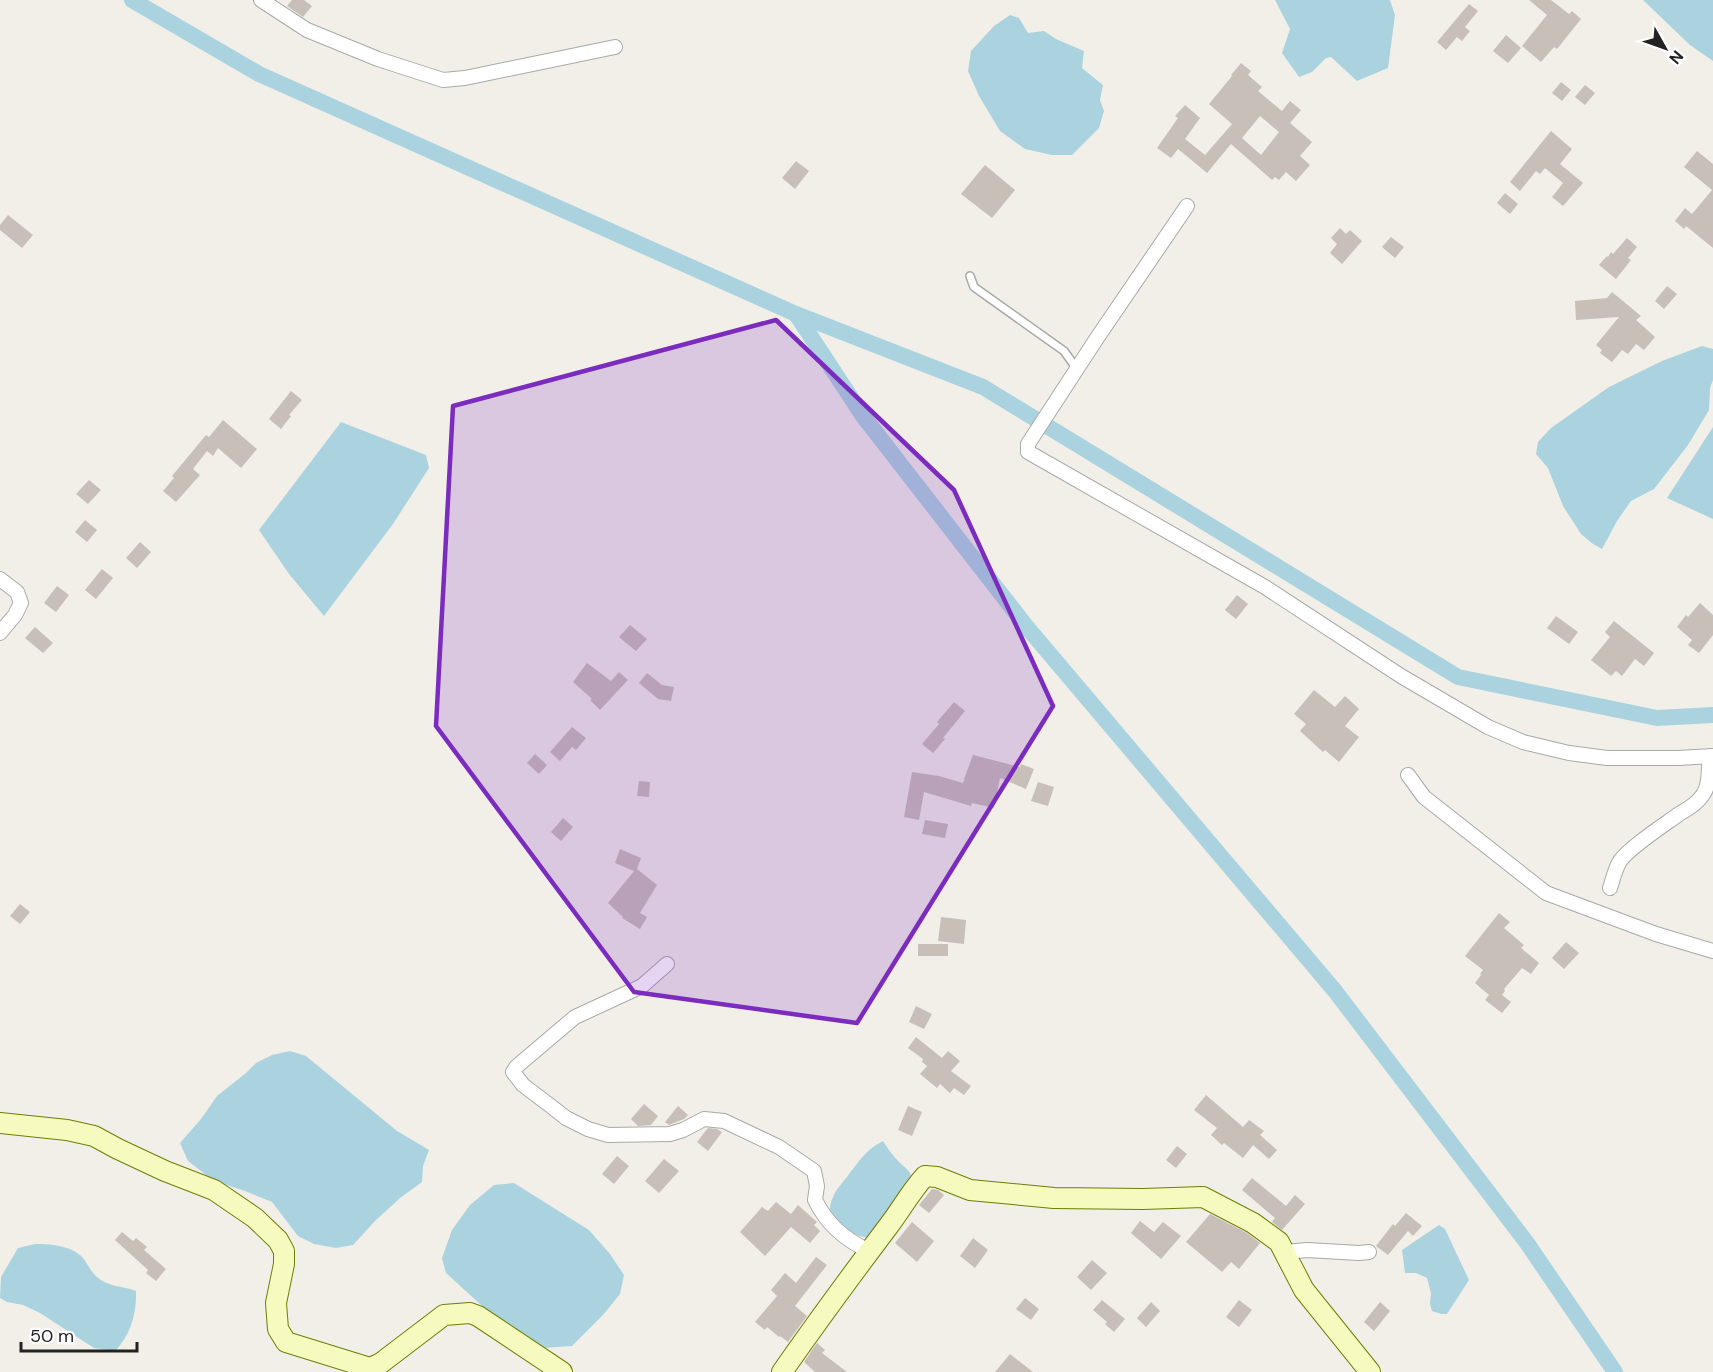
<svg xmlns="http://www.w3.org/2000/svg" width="1713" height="1372" font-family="'DM Sans',sans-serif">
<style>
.water{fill:#aad3df}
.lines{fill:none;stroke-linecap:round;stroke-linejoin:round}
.canal{stroke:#aad3df;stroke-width:16}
.building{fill:#c7bfb8;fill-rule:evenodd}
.lane-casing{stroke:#a9a9a9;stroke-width:10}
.street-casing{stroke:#a9a9a9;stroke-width:16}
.secondary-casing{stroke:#707d05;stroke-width:22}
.lane{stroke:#fff;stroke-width:7}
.street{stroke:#fff;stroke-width:14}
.secondary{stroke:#f7fabf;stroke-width:20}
.marked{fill:#7b2cbf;fill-opacity:0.2;stroke:#7b2cbf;stroke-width:4.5;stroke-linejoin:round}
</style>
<rect width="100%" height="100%" fill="#f2efe9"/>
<path class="water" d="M1275,0H1390L1395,15L1388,68L1357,81L1331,57L1326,58L1312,72L1299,77L1282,53L1290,29Z
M1643,0H1713V61L1690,45Z
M1010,15L1019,18L1028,33L1044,31L1056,39L1084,51L1082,68L1103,85L1100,100L1104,111L1099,128L1072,155H1052L1025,149L1000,131L979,96L968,71L971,51L994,26Z
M1702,346L1713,349V380L1710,388L1709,410L1688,445L1654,489L1631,501L1617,521L1602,549L1593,544L1581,534L1563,506L1548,468L1536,454L1538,442L1551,428L1609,387L1662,361Z
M341,422L426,455L429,468L393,524L324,616L289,574L259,530Z
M1713,427V519L1667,498Z
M290,1051L306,1056L397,1131L429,1150L423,1166L422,1182L400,1198L375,1221L353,1245L336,1248L314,1244L298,1236L272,1202L245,1191L214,1181L188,1161L180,1143L201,1119L217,1096L246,1073L256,1063L272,1055Z
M883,1141C888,1149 893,1156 899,1162C905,1168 910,1170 912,1178L870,1238C848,1235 821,1224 833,1197C836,1189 844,1181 849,1174C861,1159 866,1150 883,1141Z
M514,1183L589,1230L610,1254L624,1275L620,1294L603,1315L572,1346L543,1348L491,1314L446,1273L442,1258L452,1230L470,1205L494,1185Z
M1439,1225L1445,1229L1469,1280L1447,1314H1441L1432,1311L1430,1304L1431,1293L1427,1278L1416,1273H1405L1402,1250Z
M35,1244C49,1244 68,1245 80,1255C86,1260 90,1271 97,1277C108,1287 123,1286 136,1291C137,1313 130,1336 115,1351L94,1348L40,1313L23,1305L7,1302L0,1298L1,1277L18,1248Z"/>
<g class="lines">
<path class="canal" d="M132,0L259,74L796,314L863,416L1026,626L1335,991L1527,1243L1615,1372
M796,314L983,387L1458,677L1657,718L1713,715"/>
</g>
<path class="building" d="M292,0H304L312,6L303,17L287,6Z
M1529,0H1551L1569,14L1572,11L1581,19L1557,49L1554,47L1541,62L1522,46L1547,15Z
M1469,4L1478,11L1465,27L1470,31L1462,41L1457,37L1446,50L1437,42Z
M1506,35L1521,48L1508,63L1493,51Z
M1241,63L1251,71L1248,75L1262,87L1258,91L1282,111L1290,101L1301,110L1290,123L1312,142L1300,156L1310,165L1296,181L1286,172L1279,180L1275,177L1272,180L1231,144L1207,173L1178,149L1171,158L1157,148L1178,118L1175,116L1185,105L1200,118L1185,139L1205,155L1232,124L1209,104L1232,76L1231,75ZM1260,116L1279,132L1261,155L1242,138Z
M1561,82L1571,90L1562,101L1552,93Z
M1585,85L1595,93L1585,105L1575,97Z
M1551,131L1572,149L1560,164L1583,183L1563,206L1552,197L1563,183L1545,168L1540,174L1536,171L1520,191L1510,182Z
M1697,151L1713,164V248L1686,226L1684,229L1675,221L1685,208L1692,214L1712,190L1684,167Z
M796,161L809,171L795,189L782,178Z
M985,165L1015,190L992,218L961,194Z
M1505,193L1518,204L1510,214L1497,203Z
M8,215L33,235L22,248L0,230V225Z
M1340,228L1346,234L1350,230L1362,241L1342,264L1330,253L1337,244L1331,238Z
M1391,237L1404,247L1395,258L1382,247Z
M1627,238L1637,247L1628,258L1631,260L1616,279L1599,265L1607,256L1608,257L1611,252L1613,254Z
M1667,286L1677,294L1664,309L1655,301Z
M1612,292L1641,316L1636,320L1655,337L1644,350L1636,344L1628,354L1622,350L1612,362L1600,353L1602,350L1596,345L1619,317L1576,320L1575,301L1607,298Z
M291,391L302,400L289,415L291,416L281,429L269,419Z
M223,420L257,449L241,468L218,448L213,456L207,451L193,469L200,475L176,502L163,491L174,478L172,476L206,435L209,437Z
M89,480L101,490L88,504L76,494Z
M85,520L97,530L87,542L75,532Z
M140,542L151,552L137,568L126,558Z
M102,569L113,578L96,599L85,590Z
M57,586L69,595L56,612L44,603Z
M1237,595L1248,604L1236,619L1225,610Z
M1700,603L1713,615V635L1699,653L1688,645L1692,640L1677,627L1686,615L1688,617Z
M1556,616L1578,632L1569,644L1547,628Z
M1614,621L1654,653L1644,666L1635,659L1622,676L1616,671L1611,676L1591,660L1610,637L1605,632Z
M630,625L647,639L636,651L619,637Z
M35,627L53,643L43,653L25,638Z
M587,663L611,681L619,672L628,680L600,710L590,700L592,699L573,682Z
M647,673L662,685L674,687L671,701L658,699L639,683Z
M1314,690L1335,707L1345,696L1359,709L1345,726L1359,737L1339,762L1325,750L1323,752L1300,731L1306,724L1294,714Z
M954,702L965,711L943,738L945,739L933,753L922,744L939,724L937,722Z
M572,727L586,738L576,750L572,747L560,761L550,752Z
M535,754L547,765L539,774L527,763Z
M973,755L1020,767L1021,764L1034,769L1026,789L1000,778L994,808L972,803L971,806L924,792L919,820L904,817L912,772L939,776L963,783L964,780L966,781L964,779Z
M639,781L650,782L649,797L637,796Z
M1038,782L1054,787L1048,806L1031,801Z
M563,818L573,827L561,841L551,832Z
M925,820L948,824L945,838L922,834Z
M620,849L641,858L637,869L657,885L640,913L647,917L640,929L622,918L623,917L608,903L634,871L615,863Z
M20,904L30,912L20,924L10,916Z
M1499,913L1510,922L1504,928L1524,945L1521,948L1539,963L1531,974L1522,968L1504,989L1505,991L1502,995L1511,1002L1502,1013L1485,1000L1489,995L1475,983L1481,975L1480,974L1483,970L1465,956Z
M941,917L966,920L964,944L938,941Z
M1566,942L1579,953L1564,969L1552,958Z
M918,944H948V956H918Z
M916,1006L932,1014L924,1029L909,1022Z
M916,1037L942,1058L948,1051L960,1061L951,1071L971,1086L964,1095L954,1088L950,1093L940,1084L937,1088L920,1074L927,1066L922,1062L923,1059L908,1048Z
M1206,1095L1243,1127L1249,1120L1264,1131L1260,1135L1277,1150L1269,1159L1253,1145L1243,1158L1224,1143L1222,1145L1211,1135L1217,1128L1194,1110Z
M644,1104L658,1116L651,1125L638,1126L631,1119Z
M678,1106L688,1115L684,1119L669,1125L665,1122Z
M908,1106L922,1112L912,1136L898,1130Z
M708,1128L717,1129L722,1132L708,1151L697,1142Z
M1177,1146L1187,1154L1176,1168L1166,1160Z
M617,1156L629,1166L614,1184L602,1174Z
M664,1159L679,1171L659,1193L645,1181Z
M1252,1178L1286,1206L1295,1195L1305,1204L1282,1230L1272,1222L1275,1218L1242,1190Z
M932,1189L938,1190L944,1195L929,1213L919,1205Z
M776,1202L791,1214L798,1205L817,1222L814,1225L820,1231L810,1243L791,1227L765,1256L740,1232L762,1207L768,1211Z
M1406,1213L1422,1226L1413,1236L1408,1231L1388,1255L1376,1246L1393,1224L1395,1226Z
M1210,1214L1247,1233L1260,1243L1239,1269L1231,1262L1222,1272L1186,1242Z
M1140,1221L1154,1232L1163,1222L1181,1236L1161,1259L1131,1233Z
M912,1222L934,1241L917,1262L895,1243Z
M122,1232L133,1241L136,1238L147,1247L144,1250L166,1269L156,1281L146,1273L148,1270L115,1240Z
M973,1238L988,1250L975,1268L960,1256Z
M816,1257L827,1265L795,1306L807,1316L788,1342L780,1336L779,1337L767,1327L765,1330L755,1322L777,1296L771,1290L785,1273L796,1283Z
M1092,1260L1107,1273L1091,1290L1077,1277Z
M1025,1298L1039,1309L1031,1320L1016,1309Z
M1102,1300L1125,1319L1114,1332L1105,1324L1107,1322L1093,1310Z
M1239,1300L1252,1310L1239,1327L1226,1317Z
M1151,1302L1160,1311L1146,1327L1137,1318Z
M1380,1302L1390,1311L1374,1331L1364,1322Z
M817,1343L825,1350L822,1353L847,1372H815L804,1362Z
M1010,1354L1033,1372H995Z"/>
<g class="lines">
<defs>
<path id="lane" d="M970,276L974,287L1064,351L1077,369"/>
<path id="street" d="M261,0L307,30L378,59L443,80L465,78L615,47
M1187,206L1097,338L1028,444V452L1265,587L1401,676L1488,727L1523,742L1569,753L1607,758H1678L1713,756
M0,579L17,592L21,603L15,615L0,633
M1408,775L1424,797L1546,893L1656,934L1713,951
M1610,888C1613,879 1615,869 1620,861C1630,847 1664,825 1679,814C1689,808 1698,803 1704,793C1710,783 1709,768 1709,756
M667,964L642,986L575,1017L516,1067L513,1072L523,1085L552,1107L566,1118L588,1129L608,1135L670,1134L683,1130L704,1119L724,1121L779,1147L814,1171L817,1186L815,1200C827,1224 844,1239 869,1251
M1285,1252L1307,1250L1359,1253L1369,1252"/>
<path id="secondary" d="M0,1123L67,1130L94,1136L118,1149L165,1171L214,1190L255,1218L278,1240L284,1251V1264L276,1303L278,1329L286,1342L370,1368L381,1363L444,1315L470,1313L478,1316L562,1372
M782,1372C817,1322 853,1273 890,1224C902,1208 912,1190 925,1176L937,1177L970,1190L1054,1198L1143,1199L1203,1197L1253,1223L1279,1242L1304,1290L1370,1372"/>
</defs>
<use href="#lane" class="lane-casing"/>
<use href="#street" class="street-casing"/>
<use href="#secondary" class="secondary-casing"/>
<use href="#lane" class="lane"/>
<use href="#street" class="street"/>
<use href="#secondary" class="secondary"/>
</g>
<path class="marked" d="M776,320L954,490L1053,706L857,1023L634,992L436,726L453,406Z"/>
<g transform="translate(1665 48) rotate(130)" stroke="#ffffff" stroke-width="4.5" paint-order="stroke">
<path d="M0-4.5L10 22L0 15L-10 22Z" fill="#222222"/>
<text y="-9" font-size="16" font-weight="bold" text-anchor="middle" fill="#222222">N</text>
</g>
<path d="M21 1342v9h116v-9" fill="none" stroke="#222222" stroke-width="3"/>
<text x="30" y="1342" font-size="18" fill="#222222" stroke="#ffffff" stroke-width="4.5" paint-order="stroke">50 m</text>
</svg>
